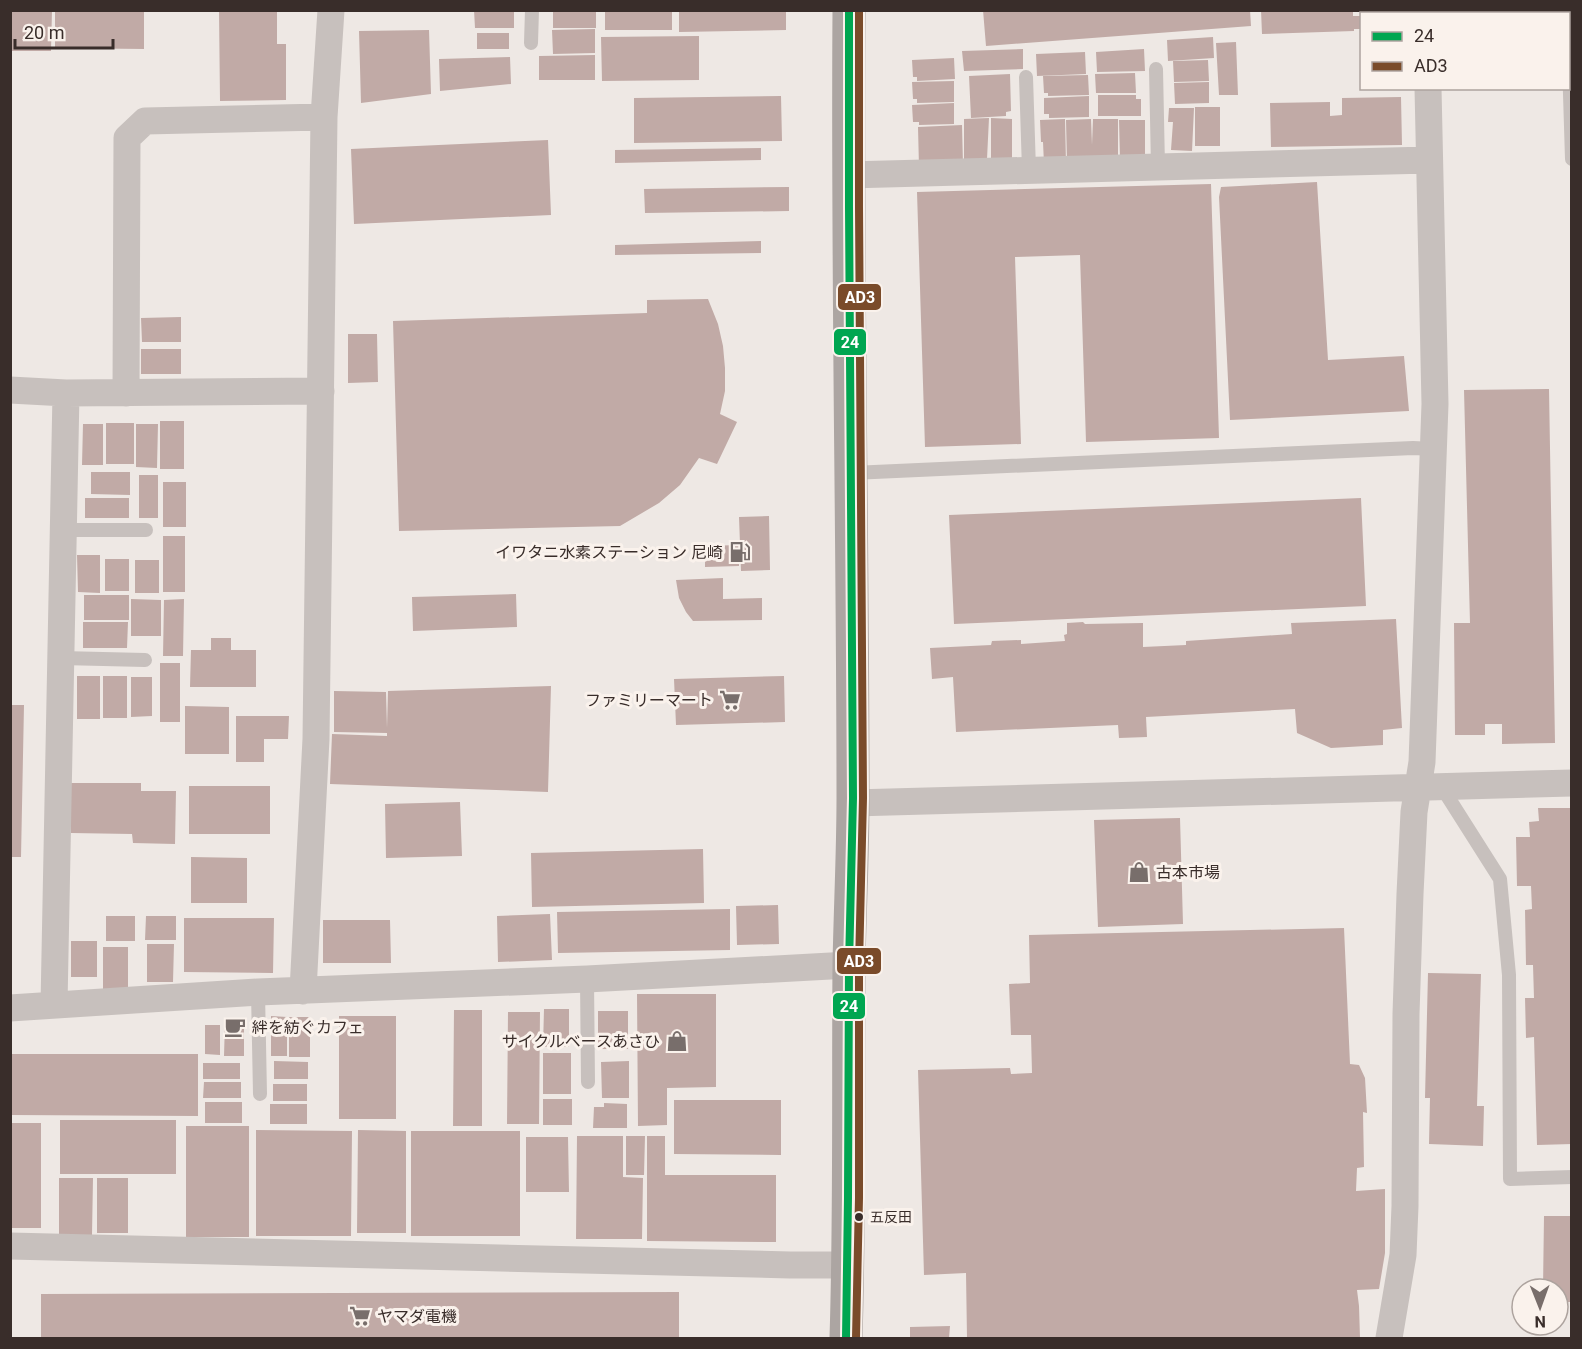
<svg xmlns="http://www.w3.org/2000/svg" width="1582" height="1349" font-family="Roboto,'Noto Sans JP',sans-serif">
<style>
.building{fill:#c1aaa6}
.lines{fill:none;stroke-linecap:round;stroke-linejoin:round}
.service{stroke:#c7c0bd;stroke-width:14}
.minor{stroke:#c7c0bd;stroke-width:27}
.primary{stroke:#aca5a2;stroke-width:33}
.bus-1-casing{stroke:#faf2ec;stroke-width:12}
.bus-2-casing{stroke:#faf2ec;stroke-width:12}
.bus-1{stroke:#00a651;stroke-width:8}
.bus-2{stroke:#7a4b2a;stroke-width:8}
.bus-dot{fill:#392d2a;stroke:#faf2ec;stroke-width:2}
.labels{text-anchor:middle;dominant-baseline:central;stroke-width:6;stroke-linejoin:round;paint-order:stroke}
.bus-label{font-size:14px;fill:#392d2a;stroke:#faf2ec;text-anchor:start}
.poi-label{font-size:16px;fill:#392d2a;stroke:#faf2ec;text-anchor:end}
.line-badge{stroke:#faf2ec;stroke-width:2}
.badge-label{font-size:16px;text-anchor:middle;font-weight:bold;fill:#fff}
</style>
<rect width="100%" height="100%" fill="#eee8e4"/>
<path class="building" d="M10,10H52L51,51H10Z
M55,10H144V49L55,48Z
M219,10H277V44H286V100L220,101Z
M474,10H514V28H475Z
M553,10H596V28H553Z
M605,10H672V30H605Z
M679,10H786V30L679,32Z
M983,10H1250L1251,26L986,46Z
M1261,10H1353V16H1362V29H1354V31L1262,34Z
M595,29V53L553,54L552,30Z
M429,30L431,94L361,103L359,31Z
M477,33H509V49H477Z
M699,36V80L602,81L601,37Z
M1213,37L1214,58L1168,61L1167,40Z
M1236,42L1238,95H1219L1216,43Z
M1023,49V69L964,71L962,51Z
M1144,49L1145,71L1097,72L1096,52Z
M1085,52L1086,74L1037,76L1036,54Z
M595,55V80H539V56Z
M510,57L511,84L440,91L439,59Z
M954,58L955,79L917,81V77H913L912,60Z
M1208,60L1209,81L1174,82L1173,61Z
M1135,73L1136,93H1096L1095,74Z
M1010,74L1011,111L1006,112V116L971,118L969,76Z
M1088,75L1089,95L1048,96V93H1044L1043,76Z
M954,81V102L917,103V99H913L912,82Z
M1209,82V103L1175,104L1174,83Z
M1098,95H1136V99H1141V116H1098Z
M781,96L782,141L634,143V98Z
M1089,96V117L1049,118V114H1044V98Z
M1401,97L1402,145L1271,147L1270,103L1330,102V116L1342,115V98Z
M954,103V124L919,125V122H913L912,105Z
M1195,107H1220V146H1195Z
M1169,108H1194L1192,151L1171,150L1173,122H1168Z
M989,118L987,159H964V119Z
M991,118L1012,119V162L991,164Z
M1065,119L1066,164H1044L1043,142H1041L1040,120Z
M1091,119L1092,145L1093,119H1118V158L1067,161L1066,120Z
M1119,120H1145V158H1120Z
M962,125L963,165L919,167L918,127Z
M548,140L551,215L354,224L351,149Z
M761,148V160L615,163V150Z
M1317,182L1328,360L1404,356L1409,411L1230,420L1219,197L1221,187Z
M1211,184L1219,438L1086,442L1080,255L1015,257L1021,444L925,447L917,192Z
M789,187V211L645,213L644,189Z
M761,241V253L615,255V245Z
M708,299L718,324L723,346L725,368V391L720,414L737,422L717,464L699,458L680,485L659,503L620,526L399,531L393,321L647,313V300Z
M181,317V342H142L141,318Z
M348,334H377L378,382L348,383Z
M141,349H181V374H141Z
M1549,389L1555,743L1502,744V724H1485V735H1455L1454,623H1470L1464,390Z
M160,421H184V469H160Z
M106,423H134V464H106Z
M83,424H103V465H82Z
M136,424H158L157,468L136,467Z
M91,472H130V495L91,494Z
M139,475H158V518H139Z
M163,482H186V527H163Z
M85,498H129V518H85Z
M1361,498L1366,606L954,624L949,515Z
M769,516L770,570L741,571L739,517Z
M163,536H185V592H163Z
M739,545V566L705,567V546Z
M77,555H100V593L78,592Z
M105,559H129V591H105Z
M135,560H159V593H135Z
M723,578V599L762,598V620L693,621L686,612L679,598L676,580Z
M516,594L517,627L413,631L412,597Z
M84,595H129V620H84Z
M131,599L161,600V636H131Z
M184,599L183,656H163L164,600Z
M1396,619L1402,728L1383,730V745L1331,748L1297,733L1295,709L1146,717L1147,737L1119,738L1118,725L956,732L953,677L932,679L930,648L991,645L992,641L1021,640V644L1065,641L1064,635L1067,634V623L1083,622L1085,624L1143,623V647L1186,645V641L1292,634L1291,623Z
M83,622H128L127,648H83Z
M211,638H231V650H256V687H190L191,650H211Z
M160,663H180V722H160Z
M77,676H100V719H77Z
M103,676H127V718H103Z
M784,676L785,722L676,725L674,679Z
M131,677H152V716L131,717Z
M551,686L548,792L330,784L332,734L387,736V733L334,732V691L386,692L387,728L388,691Z
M10,705H24L21,857H10Z
M185,706L229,707V754H185Z
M236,716H289L288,739H264V762H236Z
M71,783H141V791H176L175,844L133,843L132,834L71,833Z
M189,786H270V834H189Z
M460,802L462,856L386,858L385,804Z
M1538,808H1572V1144L1537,1145L1534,1037L1526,1038L1525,998H1534L1533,965H1526L1525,910L1532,909L1531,886H1517L1516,837H1530L1529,822L1539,821Z
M1180,818L1183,924L1098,927L1094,820Z
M703,849L704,903L532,907L531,853Z
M191,857L247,858V903H191Z
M778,905L779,944L737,945L736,906Z
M730,909V950L558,953L557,912Z
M550,914L552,960L498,962L497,916Z
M106,916H135V941H106Z
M146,916H176V940H145Z
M184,918H274L273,973L184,972Z
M323,920H390L391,963H323Z
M1344,928L1350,1064L1359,1065L1365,1078L1367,1113L1363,1112L1364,1167L1357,1168L1356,1191L1385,1189V1253L1379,1289L1357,1290L1359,1306L1360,1338H967L966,1273L924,1275L918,1070L1010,1068L1011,1074L1032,1073L1031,1035H1011L1009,984L1030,983L1029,935Z
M71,941H97V977H71Z
M147,944H174L173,982H147Z
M103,947H128V989H103Z
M1428,973L1481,974L1477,1106H1484L1483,1146L1429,1144L1430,1098H1425Z
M637,994H716V1087L667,1088V1125L638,1126Z
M544,1009H569V1047H543Z
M454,1010H482V1126H453Z
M598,1011H628V1049H598Z
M508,1012H540L539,1124H507Z
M271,1016L287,1017V1056H271Z
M339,1016H396V1119H339Z
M289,1017H310V1057H289Z
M225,1022H244V1056H224Z
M205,1025H220V1055L205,1054Z
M543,1053H571V1094H543Z
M10,1054H198V1116L10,1115Z
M274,1061L308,1062V1079H274Z
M629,1061V1098H602L601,1062Z
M203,1063H240V1079H203Z
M204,1082H241V1098H203Z
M273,1084H307V1101H273Z
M543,1099H572V1125H543Z
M674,1100H781V1155L674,1154Z
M205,1102H242V1123H205Z
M604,1103L627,1104V1128H593L594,1107H604Z
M270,1104H307V1124H270Z
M60,1120H176V1174H60Z
M10,1123H41V1228H10Z
M186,1126H249V1237H186Z
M256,1130L352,1131L351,1236H256Z
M358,1130L406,1131V1233H357Z
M411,1131H520V1236H411Z
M577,1136H623V1177L643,1178L642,1239H576Z
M626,1136H645L644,1175H626Z
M647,1136H665V1175H776V1242L647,1241Z
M526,1137H568L569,1192H526Z
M59,1178H93L92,1235H59Z
M97,1178H128V1233H97Z
M1544,1216H1572V1302H1558V1289H1543Z
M679,1292V1338H41V1294Z
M950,1326L949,1338H910V1327Z"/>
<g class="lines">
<path class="service" d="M1568,10V14
M1568,29L1572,159
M531,43L532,10
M1156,69L1158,167
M1026,77L1029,170
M852,473L1413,448L1433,449
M63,530H146
M61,658L145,660
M1441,786L1500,879L1509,975L1510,1179L1572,1177
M587,979L588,1082
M258,992L260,1094"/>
<path class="minor" d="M1427,10V14
M848,175L1429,160
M10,390L66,393L321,391
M126,393L127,138L145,121L324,117
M853,803L1572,783
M303,991L316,739L324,117L331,10
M54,1005L66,393
M10,1008L258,992L587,979L849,965
M10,1246L790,1265H848
M1389,1338L1403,1255L1405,1206L1406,1014L1410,894L1414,812L1422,762L1435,404L1428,88"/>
<path class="primary" d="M846,1338C850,1214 848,1089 849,965C850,909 853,854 853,798C853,535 847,273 849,10"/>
<defs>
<path id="bus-1" d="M846,1338L848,1198L849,965L853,798L849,207V10"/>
<path id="bus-2" d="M856,1338L859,1198V965L863,798L859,207V10"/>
</defs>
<use href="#bus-1" class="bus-1-casing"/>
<use href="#bus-2" class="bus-2-casing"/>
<use href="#bus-1" class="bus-1"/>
<use href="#bus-2" class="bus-2"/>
</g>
<defs>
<symbol id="fuel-bare" viewBox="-9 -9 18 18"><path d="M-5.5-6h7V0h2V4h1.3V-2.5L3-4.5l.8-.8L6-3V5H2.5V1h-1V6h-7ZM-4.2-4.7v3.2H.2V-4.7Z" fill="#786e6b" stroke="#faf2ec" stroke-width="2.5" paint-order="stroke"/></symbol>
<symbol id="supermarket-bare" viewBox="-9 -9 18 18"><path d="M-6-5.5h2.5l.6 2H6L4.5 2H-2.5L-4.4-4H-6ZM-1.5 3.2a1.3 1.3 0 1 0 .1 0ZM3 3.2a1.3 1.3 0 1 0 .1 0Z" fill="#786e6b" stroke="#faf2ec" stroke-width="2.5" paint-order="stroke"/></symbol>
<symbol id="shop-bare" viewBox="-9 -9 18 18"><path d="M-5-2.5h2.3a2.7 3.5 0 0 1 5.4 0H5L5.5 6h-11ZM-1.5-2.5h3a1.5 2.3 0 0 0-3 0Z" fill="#786e6b" stroke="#faf2ec" stroke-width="2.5" paint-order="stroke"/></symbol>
<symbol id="cafe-bare" viewBox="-9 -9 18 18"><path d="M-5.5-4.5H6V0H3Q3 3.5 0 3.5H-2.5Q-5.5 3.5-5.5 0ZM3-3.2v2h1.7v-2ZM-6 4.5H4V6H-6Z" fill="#786e6b" stroke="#faf2ec" stroke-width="2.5" paint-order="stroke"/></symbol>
</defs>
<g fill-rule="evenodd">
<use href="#fuel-bare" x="725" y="537" width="30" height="30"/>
<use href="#supermarket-bare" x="715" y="685" width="30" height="30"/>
<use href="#shop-bare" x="1124" y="857" width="30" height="30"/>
<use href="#cafe-bare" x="220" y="1012" width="30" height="30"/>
<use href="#shop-bare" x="662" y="1026" width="30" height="30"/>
<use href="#supermarket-bare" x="345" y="1301" width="30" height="30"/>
</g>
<circle class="bus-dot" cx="859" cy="1217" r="5"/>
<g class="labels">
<g class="bus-label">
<text x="870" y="1217">五反田</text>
</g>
<g class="poi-label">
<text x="723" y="552">イワタニ水素ステーション 尼崎</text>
<text x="713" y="700">ファミリーマート</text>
<text x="1156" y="872" text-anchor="start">古本市場</text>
<text x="252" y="1027" text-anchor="start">絆を紡ぐカフェ</text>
<text x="660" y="1041">サイクルベースあさひ</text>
<text x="377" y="1316" text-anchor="start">ヤマダ電機</text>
</g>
</g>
<g class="line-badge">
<rect x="837" y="283" width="45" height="28" rx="6" fill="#7a4b2a"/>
<rect x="833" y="328" width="34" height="28" rx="6" fill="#00a651"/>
<rect x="836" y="947" width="46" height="28" rx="6" fill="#7a4b2a"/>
<rect x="832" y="992" width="34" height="28" rx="6" fill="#00a651"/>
</g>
<g class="badge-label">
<text x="860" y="303">AD3</text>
<text x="850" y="348">24</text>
<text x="859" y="967">AD3</text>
<text x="849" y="1012">24</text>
</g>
<rect width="1582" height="1349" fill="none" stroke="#392d2a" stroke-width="24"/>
<rect x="1360" y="12" width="210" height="78" fill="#faf2ec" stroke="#ada39e" stroke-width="1.5"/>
<rect x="1372" y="32" width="30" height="9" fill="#00a651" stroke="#ada39e" stroke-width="1.5"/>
<text x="1414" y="42" font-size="18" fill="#392d2a">24</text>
<rect x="1372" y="62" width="30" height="9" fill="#7a4b2a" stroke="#ada39e" stroke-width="1.5"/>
<text x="1414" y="72" font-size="18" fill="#392d2a">AD3</text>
<g transform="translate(1540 1307) rotate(179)"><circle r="28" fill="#faf2ec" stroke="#ada39e" stroke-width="1.5"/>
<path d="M0-4.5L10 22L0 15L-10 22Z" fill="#786e6b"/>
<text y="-9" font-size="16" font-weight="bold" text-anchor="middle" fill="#392d2a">N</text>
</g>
<path d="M15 39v9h98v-9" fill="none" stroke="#392d2a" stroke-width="3"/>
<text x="24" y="39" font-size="18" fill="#392d2a" stroke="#faf2ec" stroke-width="4.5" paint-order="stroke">20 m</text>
</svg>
